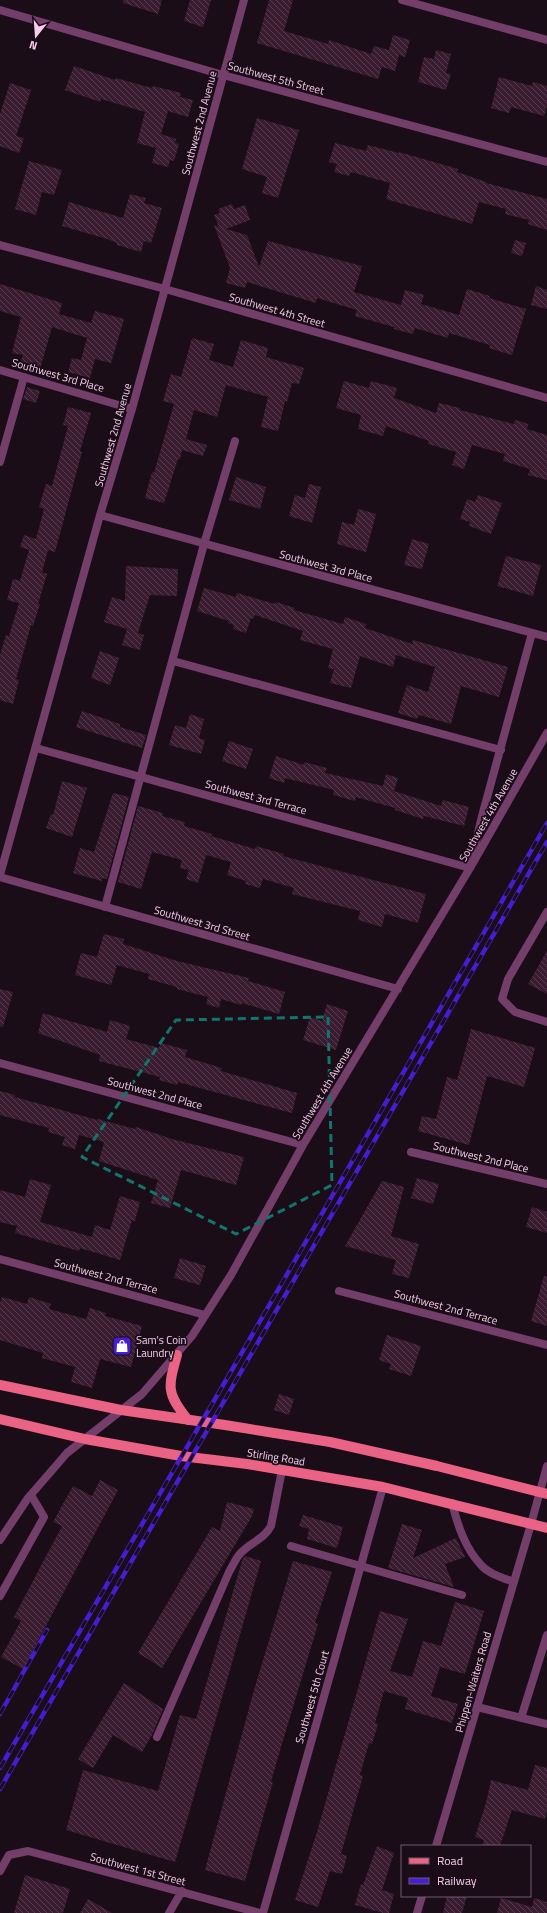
<svg xmlns="http://www.w3.org/2000/svg" width="547" height="1913" font-family="'Titillium Web',sans-serif">
<style>
.building{fill:url(#building-back-hatch)}
.lines{fill:none;stroke-linecap:round;stroke-linejoin:round}
.service{stroke:#743e6b;stroke-width:8}
.minor{stroke:#743e6b;stroke-width:8}
.tertiary{stroke:#743e6b;stroke-width:8}
.primary{stroke:#ea6385;stroke-width:10}
.rail-casing{stroke:#461dd5;stroke-width:4.5}
.rail{stroke:#1b0d17;stroke-width:3;stroke-dasharray:9;stroke-linecap:butt}
.marked{fill:none;stroke:#0f766e;stroke-width:3;stroke-dasharray:8 5;stroke-linejoin:round}
.labels{text-anchor:middle;dominant-baseline:central;stroke-width:3.5;stroke-linejoin:round;paint-order:stroke}
.street-label{font-size:11px;fill:#f8ceee;stroke:#1b0d17}
.poi-label{font-size:11px;fill:#f8ceee;stroke:#1b0d17;text-anchor:start}
</style>
<defs>
<pattern id="building-back-hatch" width="6" height="6" patternUnits="userSpaceOnUse"><rect width="6" height="6" fill="#391c30"/><path d="M-1 5l2 2M0 0l6 6M5-1l2 2" fill="none" stroke="#563c4e"/></pattern>
</defs>
<rect width="100%" height="100%" fill="#1b0d17"/>
<path class="building" d="M123,0H162L158,14L123,3Z
M190,0H211L203,27L184,21Z
M269,0H293L284,31L328,44L329,40L371,54L374,46L389,50L393,35L410,40L405,57L399,55L395,71L382,67L378,79L257,43Z
M436,50L451,54L446,73L451,74L446,90L418,82L424,57L434,59Z
M74,66L115,80L116,78L152,88L153,86L181,93L180,97L193,100L188,117L168,111L161,134L176,139L175,143L179,144L174,161L170,160L168,167L152,163L156,148L137,143L145,112L101,99L100,102L65,90Z
M499,77L532,86L533,82L547,86V106L544,116L511,107L509,113L491,108Z
M10,83L31,90L16,136L24,138L19,153L0,146V114Z
M257,118L299,130L278,198L262,193L267,177L242,169Z
M335,143L366,151L368,145L399,153V152L458,169L457,172L486,182V183L547,199V230L528,224L529,220L505,214L506,209L479,202L472,224L386,199L390,183L351,172L349,176L334,172L337,164L329,162Z
M29,161L62,170L54,195L42,192L36,215L15,209Z
M130,194L146,198L144,203L162,208L151,243L144,241L141,252L117,245V243L107,239L62,226L69,202L123,218Z
M232,204L234,209L245,205L250,220L226,229L247,235L259,267L268,241L362,266L354,292L401,305L405,290L424,295L421,304L459,315L467,289L490,296L489,298L526,309L512,355L489,348L490,345L449,333L448,338L415,328L413,334L394,329V327L355,316L357,310L317,298L316,303L247,282L245,288L226,283L230,268L214,225L219,227L214,215L220,213L218,209Z
M515,240L526,243L522,256L511,253Z
M0,284L62,303L59,314L91,323L95,311L124,319L111,363L95,359L90,378L68,372L72,358L81,360L87,338L52,327L40,369L20,364L23,355L12,353L21,317L0,311Z
M536,286L547,290V309L531,305Z
M192,338L214,344L209,360L233,367L241,340L268,348L266,357L304,368L299,384L292,383L287,402L285,401L278,431L261,427L268,397L226,385L217,417L194,410L186,439L207,445L203,456L182,450L180,459H178L164,503L145,498L152,472L154,473L174,404L163,401L171,374L181,377Z
M344,381L369,388L371,381L397,388L394,398L436,413L439,403L460,408V410L514,424L515,420L528,424L527,429L547,435V480L528,475L530,469L503,461L505,454L472,445L464,469L452,465L456,452L428,444L429,441L386,426L383,436L358,429L361,415L336,408Z
M27,387L40,391L36,403L23,399Z
M68,407L91,413L80,451L82,452L55,552L48,550L42,572L47,574L38,604H40L33,626L31,625L16,679L19,680L13,704L0,700V655L6,635L9,636L19,603L7,600L13,579L20,581L29,550L20,547L24,535L36,539L44,509L39,507L46,484L52,486L68,426L63,425Z
M236,477L266,487L260,509L229,500Z
M309,484L321,487L312,523L289,516L295,495L305,498Z
M478,495L502,503L491,534L469,526L470,522L460,519L467,499L475,502Z
M358,509L376,514L366,552L337,544L342,522L354,525Z
M412,539L429,544L422,569L404,565Z
M506,556L541,565L533,596L497,586Z
M126,566L178,569L177,596L150,595L138,633L144,635L140,650L122,645L127,629L104,622L112,597L125,601Z
M204,588L236,597L237,593L275,604L276,602L295,608L294,610L343,624L345,617L366,624L365,628L412,644L413,640L508,667L499,697L461,686L451,724L419,715L417,719L398,713L407,685L428,692L435,667L396,655L393,667L360,656L351,688L330,683L334,669L328,668L333,649L300,640L303,631L255,615L253,619L251,618L246,633L233,629L234,625L228,623L229,621L197,611Z
M100,651L119,658L110,685L91,678Z
M82,711L120,724V727L146,735L142,748L76,727Z
M190,714L204,719L199,738L205,740L201,754L169,745L175,725L186,728Z
M229,741L253,749L246,769L222,761Z
M276,756L304,765V762L327,768L325,773L383,786L386,774L398,778L394,791L441,806L443,800L469,807L464,826L424,816L423,819L395,810V808L356,797L355,801L333,795L334,790L285,778L284,783L269,778Z
M62,781L87,788L72,837L46,828L51,814L53,815Z
M113,793L129,797L107,879L102,878V881L73,873L80,848L94,852Z
M138,806L163,813L162,816L185,822L184,826L212,834L211,836L255,849L256,846L284,854L283,856L426,894L418,923L385,914L382,927L358,920L360,911L292,894L294,888L263,879L260,888L245,884L246,881L227,875L231,862L206,855L198,883L186,879L189,870L180,868L182,860L152,852L141,889L118,882Z
M104,934L124,939L123,944L177,961L249,978L248,981L285,992L279,1014L242,1003L241,1005L221,999L219,1008L206,1004L208,997L177,989V987L148,979L149,974L117,965L111,985L75,975L81,953L97,957Z
M547,951V994L528,984Z
M0,989L13,992L3,1027L0,1026Z
M327,1004L348,1011L336,1050L303,1040L310,1017L322,1021Z
M43,1013L107,1032L110,1020L130,1026L126,1039L159,1048L161,1043L187,1050L185,1057L222,1068L221,1071L297,1093L292,1113L178,1082L177,1085L159,1080L160,1077L99,1061L100,1055L38,1033Z
M471,1029L535,1048L524,1087L487,1076L469,1145L418,1131L422,1116L436,1119L447,1077L457,1080Z
M0,1091L15,1095V1097L97,1120L98,1119L135,1129L136,1127L172,1139L244,1157L236,1185L181,1170L170,1208L151,1203L158,1180L99,1161L104,1142L79,1135L75,1149L62,1145L65,1137L48,1132L49,1128L0,1115Z
M417,1178L439,1184L433,1204L411,1198Z
M30,1179L51,1185L40,1222L92,1237L95,1225L110,1230L120,1196L140,1202L135,1221L132,1220L120,1260L80,1248L79,1251L15,1233L17,1226L0,1222V1190L25,1197Z
M382,1181L404,1187L391,1236L419,1244L409,1278L392,1274L396,1260L345,1246Z
M532,1207L547,1212V1233L526,1227Z
M180,1258L206,1266L200,1285L174,1278Z
M544,1276L547,1277V1326L531,1321Z
M2,1297L27,1304L29,1297L51,1304L49,1309L86,1319L90,1308L106,1313L105,1316L142,1326L131,1367L100,1359L92,1388L71,1382L75,1367L42,1358L43,1353L0,1340V1303Z
M387,1335L421,1346L411,1376L389,1369L391,1364L379,1360Z
M279,1394L294,1399L289,1415L274,1410Z
M100,1480L118,1490L23,1669L1,1657L21,1621L14,1617L62,1526L53,1522L73,1486L92,1496Z
M227,1502L254,1509L252,1516L162,1668L138,1653L212,1527L220,1531Z
M303,1515L343,1527L337,1548L307,1539L309,1529L299,1526Z
M402,1524L422,1530L413,1558L456,1538L465,1557L445,1564L454,1587L388,1568Z
M245,1556L261,1561L175,1862L66,1830L83,1770L158,1791L180,1715L196,1719L242,1561Z
M293,1561L332,1572L315,1623L318,1624L278,1757L271,1782H273L245,1881L205,1870L254,1690Z
M455,1602L484,1611L465,1674L440,1667L431,1696L458,1704L452,1723L405,1709L408,1698L384,1691L375,1723L378,1724L372,1744L369,1743L360,1775L363,1776L341,1854L347,1856L342,1874L330,1871L318,1907L295,1900L317,1832L380,1611L408,1619L390,1671L412,1677L423,1641L441,1646Z
M124,1683L163,1709L152,1735L142,1752L113,1735L93,1768L78,1759Z
M535,1765L547,1768V1810L545,1819L512,1810L500,1846H482L484,1840L475,1837L486,1803L491,1780L528,1790Z
M377,1846L394,1853L382,1890L394,1894L389,1913H383L355,1905L361,1884L363,1885Z
M25,1875L70,1889L63,1913H14Z
M447,1896H467L462,1913H443Z
M501,1898L532,1907L534,1898L547,1902V1913H497Z
M88,1899L112,1913H80Z"/>
<g class="lines">
<path class="service" d="M402,0L547,40
M0,462L24,377
M173,661L501,750
M471,864L482,816L532,633
M105,907L204,544L235,441
M452,1503C458,1526 465,1548 481,1565C489,1574 503,1578 514,1582
M291,1546L462,1595
M0,1596L44,1517L31,1495
M477,1707L547,1724
M521,1718L547,1635
M157,1737L229,1572C232,1567 235,1560 239,1555C248,1543 264,1540 271,1526L282,1470"/>
<path class="minor" d="M0,10L223,75L547,162
M0,245L165,289L547,398
M0,370L132,409
M100,515L547,637
M36,748L470,868
M0,875L100,515L132,409L244,0
M0,877L398,989
M547,912L508,979L502,999L515,1012L547,1022
M0,1063L303,1145
M411,1152L547,1184
M0,1259L205,1315
M339,1291L547,1345
M0,1540L28,1498L67,1453L142,1394L192,1336L231,1275L303,1145L470,868L547,733
M436,1846L531,1524
M0,1871L9,1855L28,1851L260,1913
M169,1913L182,1891
M263,1913L383,1487
M417,1913L422,1896"/>
<path class="tertiary" d="M531,1524L547,1466"/>
<path class="primary" d="M177,1355C168,1387 166,1393 188,1420
M0,1385L121,1410L225,1425L330,1442L437,1466L547,1494
M0,1419L85,1439L181,1456L247,1464L383,1487L547,1528"/>
<defs>
<path id="rail" d="M0,1714L47,1630
M0,1768L229,1375L547,823
M0,1789L547,842"/>
</defs>
<use href="#rail" class="rail-casing"/>
<use href="#rail" class="rail"/>
</g>
<path class="marked" d="M328,1017L332,1185L236,1234L82,1157L176,1020Z"/>
<defs>
<symbol id="shop-square" viewBox="-11 -11 22 22"><rect x="-9" y="-9" width="18" height="18" rx="4" fill="#461dd5" stroke="#1b0d17"/><path d="M-5-2.5h2.3a2.7 3.5 0 0 1 5.4 0H5L5.5 6h-11ZM-1.5-2.5h3a1.5 2.3 0 0 0-3 0Z" fill="#fff"/></symbol>
</defs>
<g fill-rule="evenodd">
<use href="#shop-square" x="111" y="1335" width="22" height="22"/>
</g>
<g class="labels">
<g class="street-label">
<text transform="translate(276 78) rotate(15)">Southwest 5th Street</text>
<text transform="translate(199 123) rotate(-75)">Southwest 2nd Avenue</text>
<text transform="translate(277 310) rotate(16)">Southwest 4th Street</text>
<text transform="translate(58 375) rotate(16)">Southwest 3rd Place</text>
<text transform="translate(113 435) rotate(-74)">Southwest 2nd Avenue</text>
<text transform="translate(326 566) rotate(15)">Southwest 3rd Place</text>
<text transform="translate(256 797) rotate(15)">Southwest 3rd Terrace</text>
<text transform="translate(488 815) rotate(-60)">Southwest 4th Avenue</text>
<text transform="translate(202 923) rotate(16)">Southwest 3rd Street</text>
<text transform="translate(155 1093) rotate(15)">Southwest 2nd Place</text>
<text transform="translate(322 1093) rotate(-59)">Southwest 4th Avenue</text>
<text transform="translate(481 1157) rotate(14)">Southwest 2nd Place</text>
<text transform="translate(106 1276) rotate(15)">Southwest 2nd Terrace</text>
<text transform="translate(446 1307) rotate(15)">Southwest 2nd Terrace</text>
<text transform="translate(276 1457) rotate(9)">Stirling Road</text>
<text transform="translate(473 1682) rotate(-74)">Phippen-Waiters Road</text>
<text transform="translate(312 1697) rotate(-74)">Southwest 5th Court</text>
<text transform="translate(138 1869) rotate(15)">Southwest 1st Street</text>
</g>
<g class="poi-label">
<text x="136" y="1340">Sam's Coin<tspan x="136" dy="13">Laundry</tspan></text>
</g>
</g>
<rect x="401" y="1845" width="130" height="52" fill="#1b0d17" stroke="#735a6d"/>
<rect x="409" y="1858" width="20" height="6" fill="#ea6385" stroke="#735a6d"/>
<text x="437" y="1865" font-size="12" fill="#f8ceee">Road</text>
<rect x="409" y="1878" width="20" height="6" fill="#461dd5" stroke="#735a6d"/>
<text x="437" y="1885" font-size="12" fill="#f8ceee">Railway</text>
<g transform="translate(36 36) rotate(197)" stroke="#1b0d17" stroke-width="3" paint-order="stroke">
<path d="M0-3L7 15L0 10L-7 15Z" fill="#f8ceee"/>
<text y="-6" font-size="11" font-weight="bold" text-anchor="middle" fill="#f8ceee">N</text>
</g>
</svg>
